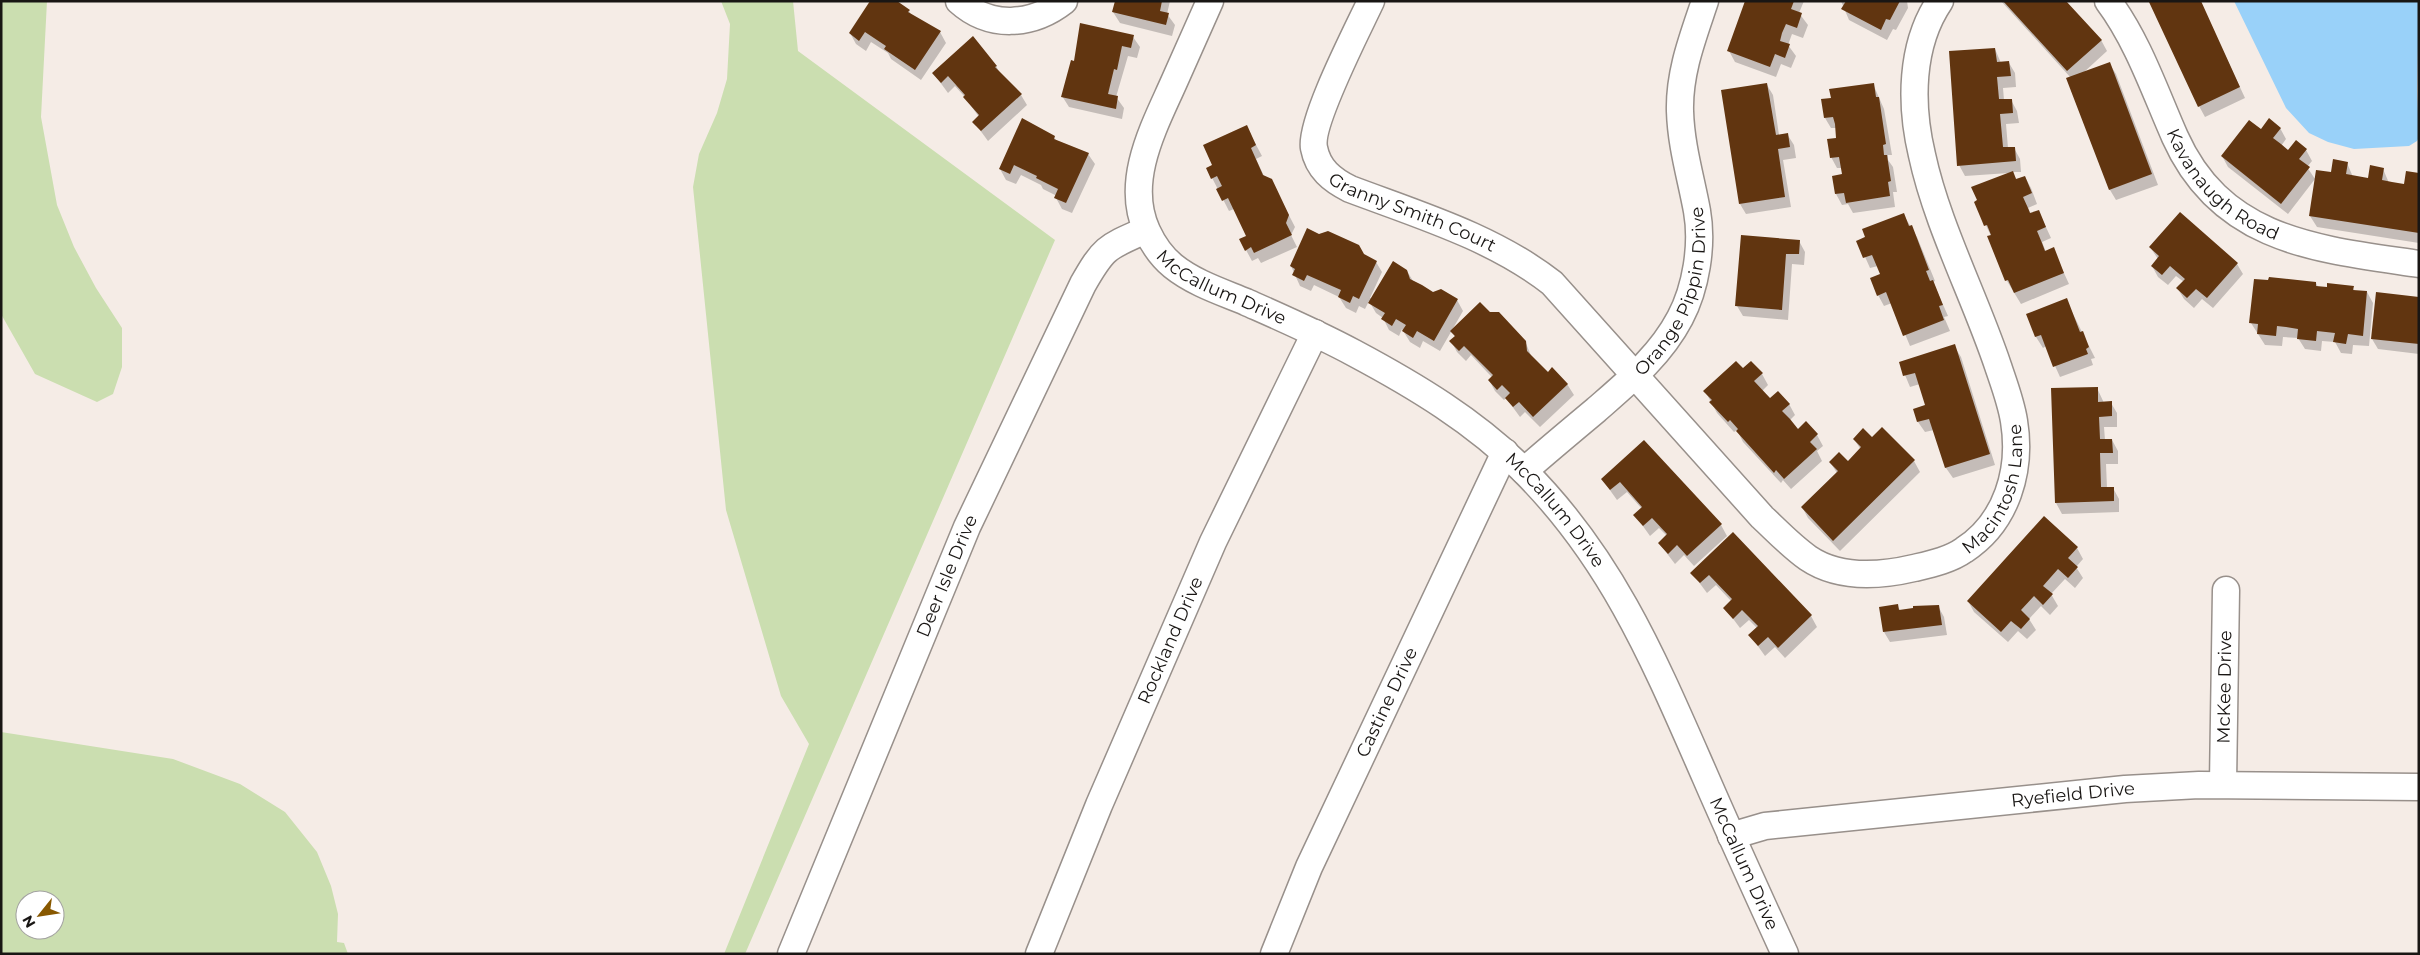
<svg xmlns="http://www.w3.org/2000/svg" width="2420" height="955" font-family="Montserrat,sans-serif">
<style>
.green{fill:#cbdeb0;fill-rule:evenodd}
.water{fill:#99d1f9}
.shadow{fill:#0003}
.building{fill:#613510}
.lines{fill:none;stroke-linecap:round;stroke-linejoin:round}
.minor-casing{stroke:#98908b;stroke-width:29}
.minor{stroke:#fff;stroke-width:26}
.labels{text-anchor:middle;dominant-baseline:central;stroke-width:5;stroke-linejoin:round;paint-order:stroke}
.street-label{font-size:18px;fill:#191614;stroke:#fff}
</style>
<rect width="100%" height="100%" fill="#f5ece6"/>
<path class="green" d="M1,1H47L41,117L57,205L74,247L96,288L122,328V367L113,394L97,402L35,374L1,314Z
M721,1H793L798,51L1055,240L745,954H724L809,744L781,696L726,510L693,187L699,154L717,113L727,79L730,24Z
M1,732L173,759L240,784L285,812L317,852L331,886L338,914L337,942L344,943L348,954H1ZM25,900H55V930H25Z"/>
<path class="water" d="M2234,1H2419L2417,91L2419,137L2417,141L2409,146L2354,149L2328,142L2309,133L2286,108Z"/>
<path class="shadow" d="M1117,1H1170L1167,14L1175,25L1172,36L1120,23L1113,12Z
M1747,1H1804L1799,13L1808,25L1803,38L1792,34L1788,45L1796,56L1791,68L1781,64L1776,77L1735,62L1729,51Z
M1841,1H1907L1908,8L1896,30L1893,29L1887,40L1849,20Z
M2001,1H2065L2101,40L2107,51L2083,73L2109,63L2116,74L2158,185L2116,200L2110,190L2068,79L2071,78Z
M2200,1L2245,98L2205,117L2199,106Z
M909,11L912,16L940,32L946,43L921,80L891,59L888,53L871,42L866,51L856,44L850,33Z
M1133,37L1140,47L1137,58L1128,56L1116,97L1124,108L1122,119L1069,107L1062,96L1075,62Z
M1995,49L2001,63H2009L2015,73L2016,87L2003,88L2004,100H2011L2017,111L2019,123L2006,124L2008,148H2014L2020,159L2021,172H2012L2017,180L2025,177L2031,188L2037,204L2028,208L2031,214L2039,212L2051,238L2042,242L2046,252L2053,249L2069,284L2021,304L2007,281L1989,237L1991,236L1975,202L2009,173L1965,176L1959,165Z
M996,66L1001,75L1021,95L1027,105L988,141L974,122L979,117L964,96L955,86L948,93L934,74Z
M1873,84L1884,109L1892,155H1888V160L1893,167L1897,192H1893L1895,207L1853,213L1848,204L1842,205L1836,194L1833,177L1843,175L1842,168H1837L1831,157L1838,139L1836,128H1831L1825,118L1832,99Z
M1767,85L1773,95L1779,135L1787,134L1794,145L1796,158L1783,160L1791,207L1746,214L1740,204Z
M1246,126L1262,156L1256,159L1264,176L1271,180L1295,227L1291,235L1297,247L1261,263L1258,258L1252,261L1246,250L1247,236L1234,209L1229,211L1207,168L1214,165Z
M2280,128L2286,139L2281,146L2288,152L2306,150L2312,161L2307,167L2315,179L2288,214L2228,167L2222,156L2261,130Z
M1054,137L1057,142L1088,154L1095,164L1072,213L1062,209L1056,198L1057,196L1043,189L1041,185L1021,175L1016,184L1006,180L1000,169Z
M2347,163L2353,177L2369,179L2383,169L2389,183L2405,185L2419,174V243L2317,227L2310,216L2332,174Z
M1903,214L1917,237L1935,281L1933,282L1948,316L1944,317L1950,331L1910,346L1892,303L1884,306L1878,295L1881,275L1878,266L1870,268L1858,241Z
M1742,237L1799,241L1805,252L1804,265L1792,264L1788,320L1743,316L1737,306Z
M2150,247L2237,264L2243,274L2213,308L2202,299L2194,308L2184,299L2178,289L2184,282L2176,276L2168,285L2158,277L2152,266L2158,259Z
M1364,256L1376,262L1382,272L1370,298H1372L1407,271L1413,281L1433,293L1457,300L1463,311L1440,351L1423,341L1420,348L1410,342L1402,329L1399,336L1389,330L1383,318L1376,313L1369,301L1365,309L1359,306L1356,313L1346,308L1339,297L1314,285L1311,291L1300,286L1291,266Z
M2316,283L2318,287L2353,288L2355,291L2367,292L2373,303L2369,346L2353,345L2352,354L2341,353L2335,342L2322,341L2321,351L2305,349L2298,338L2283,337L2282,346L2265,345L2251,323Z
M2419,298V354L2378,349L2372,339Z
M2066,300L2095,358L2091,359L2093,365L2060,377L2046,346L2043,348L2036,337L2028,314Z
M1452,331L1525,341L1532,358L1548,374L1567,384L1574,395L1540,427L1525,412L1520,417L1506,398L1504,400L1495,391L1489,380L1492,377L1487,372L1471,355L1466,361L1457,352L1451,341L1455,337Z
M1954,346L1961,357L1995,465L1953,478L1946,468L1934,430L1925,432L1918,422L1915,409L1927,405L1920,384L1910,387L1900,363Z
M1743,370L1762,374L1768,385L1762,391L1770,400L1789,404L1795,415L1789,421L1798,431L1817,435L1823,446L1817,451L1822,461L1791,489L1783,480L1781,483L1743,442L1737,430L1734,432L1717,413L1705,391Z
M2097,388L2104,403H2111L2117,413V427H2104L2105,440H2112L2118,451V464H2106L2107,488H2113L2119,499V512L2062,514L2056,503L2052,390Z
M1882,428L1914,461L1920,472L1840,551L1808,518L1802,507L1837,473L1830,462H1848L1861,450L1854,439H1872Z
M1644,441L1721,525L1727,536L1694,566L1684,555L1675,564L1659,543L1667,536L1659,528L1650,536L1635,515L1642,509L1627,492L1617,500L1602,479Z
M2044,517L2077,548L2083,559L2076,567L2083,578L2075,588L2065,579L2051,594L2058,606L2050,615L2041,606L2029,619L2036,630L2027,639L2018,631L2008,642L1974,612L1968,601Z
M1733,534L1811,616L1817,627L1785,658L1775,647L1765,656L1750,635L1757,628L1749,620L1740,628L1725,608L1732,602L1716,585L1707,593L1692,573Z
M1897,606L1901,611L1938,606L1944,617L1947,635L1890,642L1884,632Z"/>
<path class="building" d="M870,1H897L910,10L908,12L941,31L915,70L884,49L886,46L865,32L859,41L849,33Z
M1115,1H1162L1160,11L1169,13L1166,25L1112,12Z
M1745,1H1794L1791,9L1802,13L1797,28L1786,24L1782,33L1780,41L1790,44L1785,58L1775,54L1770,67L1727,51Z
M1846,1H1900L1890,20L1886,19L1881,30L1841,9Z
M2003,1H2066L2102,40L2067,71Z
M2152,1H2201L2240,87L2198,107L2149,2Z
M1080,23L1134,35L1131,48L1122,46L1117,70L1114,69L1108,94L1118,96L1116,109L1061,97L1071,60L1074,61Z
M973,36L997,66L995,67L1022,94L981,131L972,122L979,115L963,97L965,95L948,76L941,83L932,73Z
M1995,48L1997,62L2009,61L2011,76L1997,77L1999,99H2012L2013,113L2000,114L2003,147H2015L2016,161L1957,166L1949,51Z
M2110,62L2152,174L2109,190L2066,78Z
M1767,83L1776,135L1788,133L1790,147L1778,149L1785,197L1739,204L1721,90Z
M1874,83L1876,97H1879L1886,144L1883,145L1884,155H1887L1891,181L1888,182L1890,196L1846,203L1844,193L1835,194L1832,176L1842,174L1839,157L1830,158L1827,139L1836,138L1835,124L1833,117L1824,118L1821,99L1831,98L1829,89Z
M1022,118L1055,136L1054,139L1089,153L1066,203L1054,198L1058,189L1036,178L1037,176L1014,165L1010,174L999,169Z
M2269,118L2281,128L2273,138L2281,144L2288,150L2296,140L2307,149L2299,159L2310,167L2281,204L2221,156L2249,120L2261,129Z
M1247,125L1256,145L1251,148L1263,175L1272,179L1289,215L1286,223L1292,235L1254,253L1251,247L1245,251L1239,239L1246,236L1228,198L1222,201L1216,189L1222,186L1217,176L1211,179L1206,168L1212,165L1203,145Z
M2333,159L2348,162L2346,174L2368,178L2370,165L2384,168L2382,180L2392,182L2404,184L2406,171L2419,173V233L2309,216L2316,170L2331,172Z
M2013,171L2016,179L2025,176L2032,193L2023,197L2028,208L2030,213L2039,210L2046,227L2037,231L2042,243L2045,251L2054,247L2064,273L2014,293L2008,280L2005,281L1987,236L1991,235L1987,225L1984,226L1982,221L1974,202L1977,200L1971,187Z
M2180,212L2238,263L2207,298L2196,289L2187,298L2176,288L2185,279L2170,266L2162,275L2151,266L2159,256L2149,247Z
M1904,213L1909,226L1912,225L1929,270L1926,271L1930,281L1933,280L1943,305L1939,306L1944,320L1903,336L1886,292L1877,296L1870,278L1880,274L1872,255L1863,258L1856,241L1865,237L1862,229Z
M1307,228L1319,234L1328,231L1359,245L1364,254L1377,261L1359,299L1353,296L1350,303L1338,297L1341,290L1307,275L1304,281L1292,275L1295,269L1290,266Z
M1741,235L1800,240L1799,254H1786L1782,310L1735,306Z
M1393,261L1407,270L1410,279L1422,285L1433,292L1441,289L1458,299L1434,341L1417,331L1413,338L1402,331L1406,325L1396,319L1392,326L1381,319L1385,313L1368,303Z
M2269,277L2316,282V286L2327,287V283L2354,286L2353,290L2367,291L2363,336L2348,334L2346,344L2333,342L2335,333L2317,331L2316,341L2297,339L2298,329L2286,327L2277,326L2276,336L2257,334L2258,324L2249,323L2254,279L2268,280Z
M2376,292L2419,297V344L2371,339Z
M2067,298L2080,332L2083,331L2089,347L2086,349L2088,354L2053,367L2041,335L2035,337L2026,314Z
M1480,302L1490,312H1499L1526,341L1527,351L1548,372L1552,367L1568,384L1533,417L1519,402L1513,407L1505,398L1510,393L1502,385L1497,390L1488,380L1493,375L1464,346L1459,351L1449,341L1455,336L1450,331Z
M1955,344L1990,454L1945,468L1929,419L1917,422L1913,409L1925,405L1915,373L1903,376L1899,362Z
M1736,361L1743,368L1751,361L1763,373L1754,381L1770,398L1778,391L1790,404L1782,411L1790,419L1798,429L1806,421L1818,434L1810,442L1817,449L1784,479L1776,470L1774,473L1736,431L1738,429L1730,420L1728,422L1709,402L1712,400L1703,391Z
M2098,387V402L2112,401V416L2099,417L2100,439H2112L2113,453H2100L2101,487H2114V501L2055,503L2051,388Z
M1882,427L1915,460L1833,541L1801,507L1838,471L1829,462L1839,452L1848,461L1861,447L1853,439L1863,428L1872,437Z
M1644,440L1722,524L1687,556L1677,545L1668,554L1658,543L1667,534L1652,518L1643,526L1633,515L1642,507L1620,482L1610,490L1601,479Z
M2044,516L2078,547L2068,558L2078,567L2068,578L2058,569L2043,586L2053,594L2043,605L2034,596L2021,610L2030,619L2021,629L2011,621L2001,632L1967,601Z
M1733,532L1812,615L1778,648L1768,637L1758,646L1748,635L1758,626L1742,610L1733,619L1723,608L1732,599L1709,575L1700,583L1690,573Z
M1898,604L1899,610L1913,608V606L1939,605L1942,625L1883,632L1879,607Z"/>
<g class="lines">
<defs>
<g id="minor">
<path d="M959,1C990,29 1032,26 1064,1"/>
<path id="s1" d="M1210,1C1198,28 1186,55 1174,82C1154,127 1124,181 1147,231C1153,244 1162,257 1173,266C1194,283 1222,292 1246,302C1282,318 1319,334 1354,353C1414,385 1476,422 1524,471C1613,560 1655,662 1705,776C1731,836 1758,895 1785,954"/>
<path id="s2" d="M1371,1C1358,29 1309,123 1314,148C1318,169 1332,180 1350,189C1419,215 1493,237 1552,283L1762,517C1777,531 1791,546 1808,558C1839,579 1880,576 1914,568C1931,564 1950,560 1964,550C2007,522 2022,470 2014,421C2011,402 2004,384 1998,366C1975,297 1937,225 1922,155C1910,105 1910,45 1940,1"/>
<path id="s3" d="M2108,1C2138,41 2155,92 2175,137C2222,242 2318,249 2419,264"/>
<path id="s4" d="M1524,471C1548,450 1572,430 1596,410C1628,382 1660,356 1680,318C1696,288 1703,245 1697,211C1691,178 1681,146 1680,111C1679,72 1693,37 1705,1"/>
<path id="s5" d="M2223,783L2226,590"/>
<path id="s6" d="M1731,836L1765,826L1794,823L2125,789L2199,785L2419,787"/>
<path id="s7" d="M791,954L967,527L1083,284C1104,247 1107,247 1146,230"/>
<path id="s8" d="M1039,954L1099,805L1213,542L1315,333"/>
<path id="s9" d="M1274,954L1309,867L1505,452"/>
</g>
</defs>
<use href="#minor" class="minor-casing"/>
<use href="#minor" class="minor"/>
</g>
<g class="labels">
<g class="street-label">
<text stroke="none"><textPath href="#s3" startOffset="221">Kavanaugh Road</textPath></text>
<text stroke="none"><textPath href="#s2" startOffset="282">Granny Smith Court</textPath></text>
<text stroke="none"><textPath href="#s1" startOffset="342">McCallum Drive</textPath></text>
<text stroke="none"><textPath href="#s4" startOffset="242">Orange Pippin Drive</textPath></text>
<text stroke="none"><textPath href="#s2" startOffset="1050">Macintosh Lane</textPath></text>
<text stroke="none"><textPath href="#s1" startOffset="748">McCallum Drive</textPath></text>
<text stroke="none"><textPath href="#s7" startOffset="409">Deer Isle Drive</textPath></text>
<text stroke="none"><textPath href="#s8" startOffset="340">Rockland Drive</textPath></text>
<text stroke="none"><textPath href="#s5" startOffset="96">McKee Drive</textPath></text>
<text stroke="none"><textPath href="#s9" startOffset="276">Castine Drive</textPath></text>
<text stroke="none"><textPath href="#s6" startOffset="345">Ryefield Drive</textPath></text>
<text stroke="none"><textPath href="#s1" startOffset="1151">McCallum Drive</textPath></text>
</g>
</g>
<rect width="2420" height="955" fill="none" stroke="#191614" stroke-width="5"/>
<g transform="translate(40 915) rotate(240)"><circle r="24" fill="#ffffff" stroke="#a3a2a1"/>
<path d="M0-4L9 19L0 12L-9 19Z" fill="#885800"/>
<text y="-8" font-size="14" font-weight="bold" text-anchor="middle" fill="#191614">N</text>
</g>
</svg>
